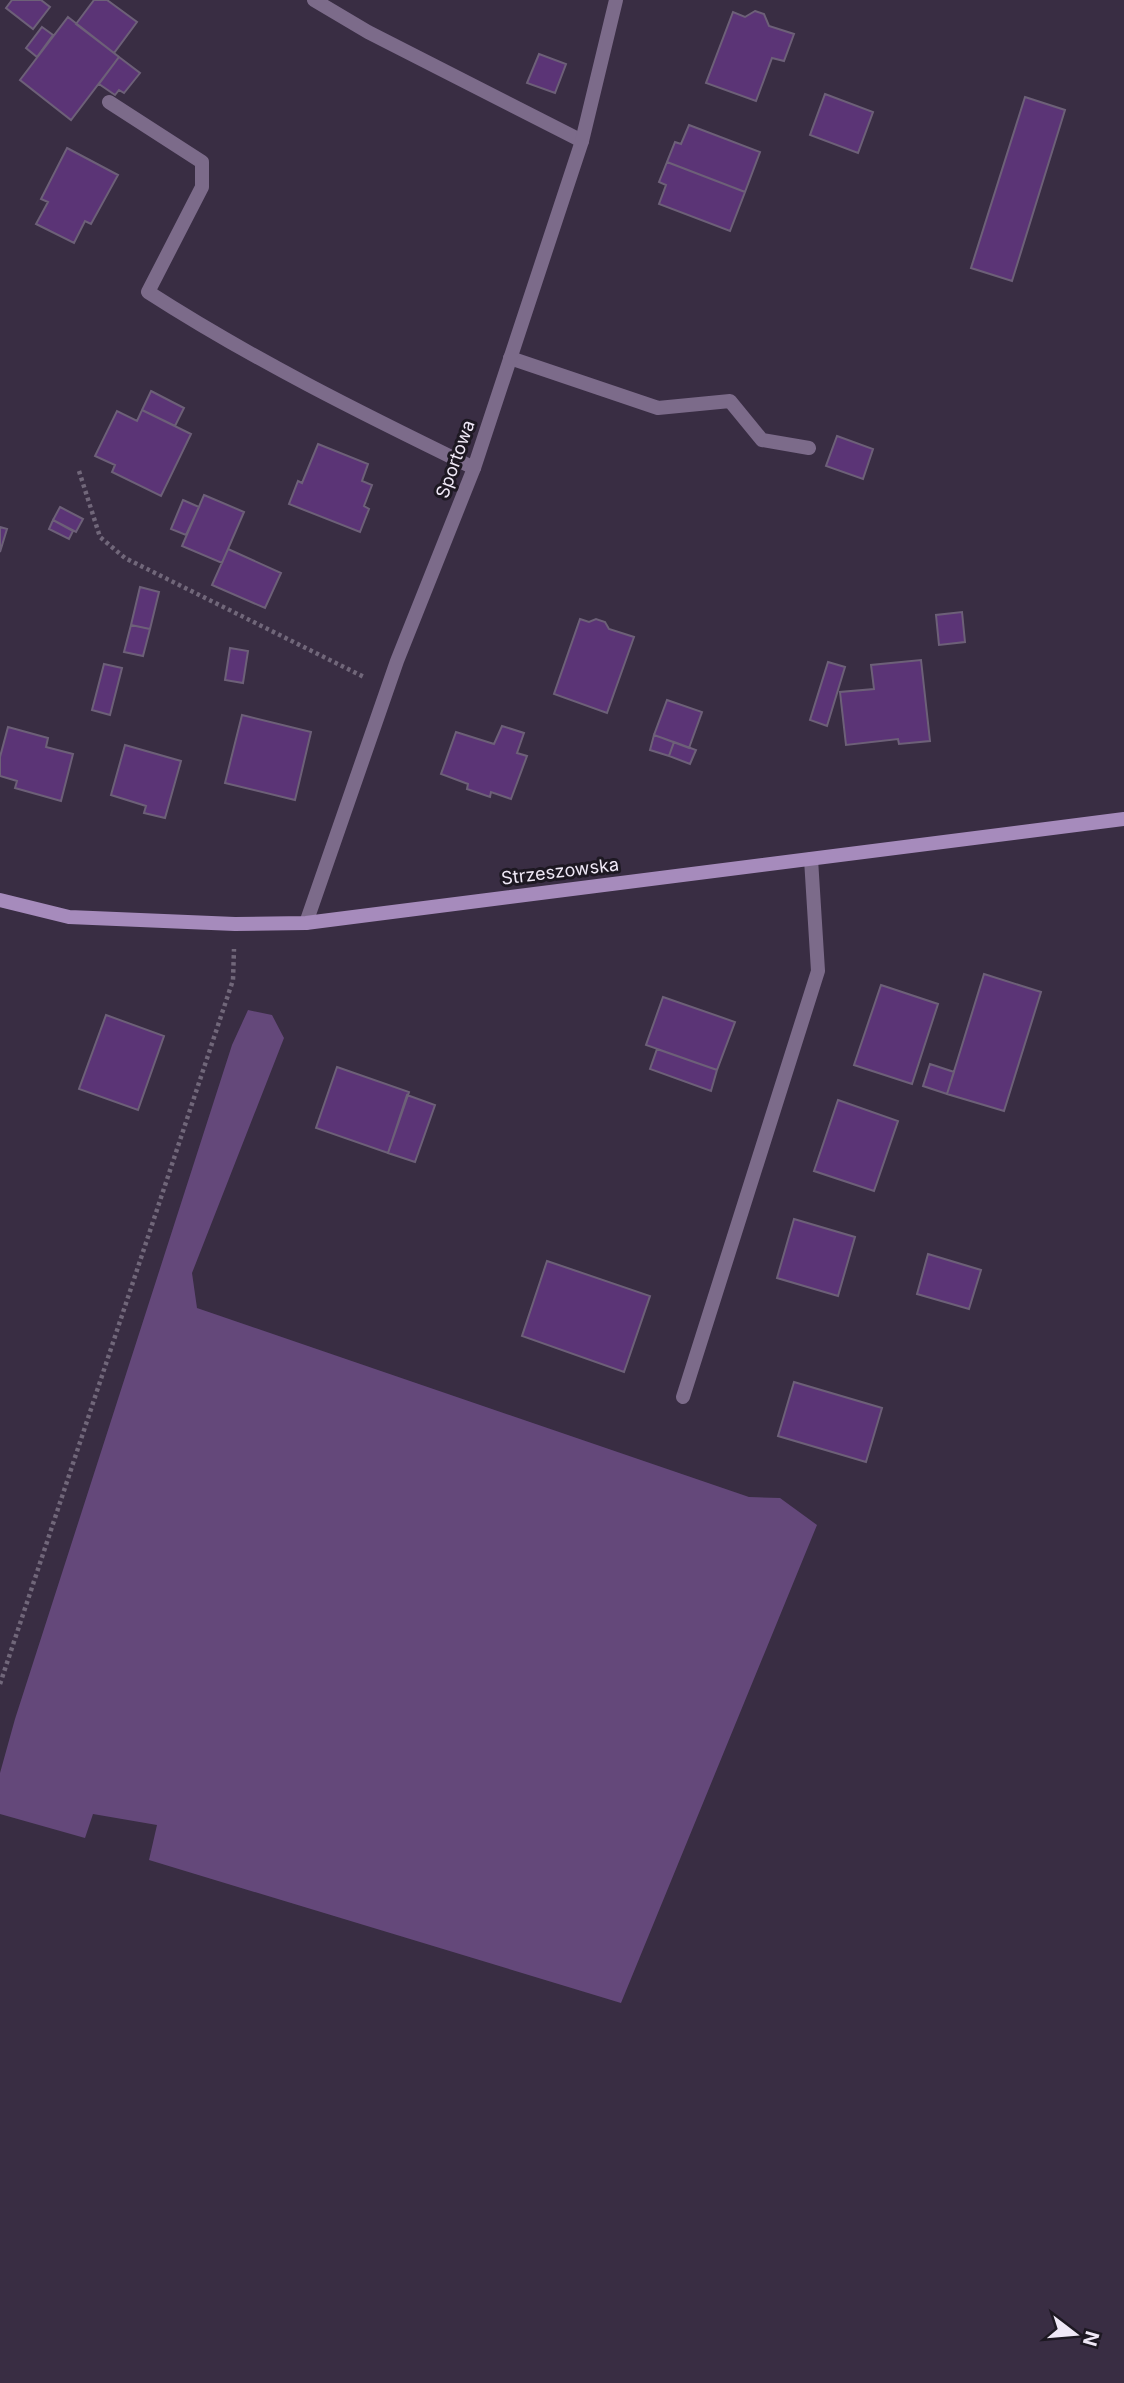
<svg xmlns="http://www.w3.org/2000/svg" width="1124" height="2383" font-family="Inter,sans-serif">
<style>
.green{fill:#64487a}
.building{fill:#5b3476;stroke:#6d6078;stroke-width:2}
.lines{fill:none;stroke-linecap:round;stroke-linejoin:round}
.path{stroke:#71677a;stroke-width:4.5;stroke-dasharray:3.5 3.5;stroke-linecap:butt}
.lane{stroke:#7c6b8a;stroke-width:14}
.street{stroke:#7c6b8a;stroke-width:14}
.secondary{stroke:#a68bbc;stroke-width:14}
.labels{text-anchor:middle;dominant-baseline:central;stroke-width:6;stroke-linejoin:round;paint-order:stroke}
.street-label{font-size:18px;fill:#efe8f6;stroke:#1d1822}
</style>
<rect width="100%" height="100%" fill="#392d43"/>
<path class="green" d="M248,1010L272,1015L284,1038L192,1273L197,1308L749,1497L780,1498L817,1525L621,2003L149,1860L157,1825L93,1814L85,1838L0,1814V1773L15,1719L232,1045Z"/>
<path class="building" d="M12,0H41L50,7L33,29L6,8Z
M94,0H107L137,22L114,53L76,24Z
M755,11L764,14L769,26L794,34L784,61L772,58L756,101L706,83L733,12L745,17Z
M68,17L119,57L71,120L20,80Z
M42,27L53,35L37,57L26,48Z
M539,54L566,64L555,93L527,83Z
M119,57L140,73L124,93L119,90L115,95L99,84Z
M825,94L873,112L858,153L810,135Z
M1025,97L1065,110L1012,281L971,268Z
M689,125L760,152L745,192L667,162L675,142L681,144Z
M67,148L118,175L91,224L85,221L74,243L36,224L48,202L41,199Z
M667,162L745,192L730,231L659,204L666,185L659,182Z
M151,391L184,408L175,426L142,410Z
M142,410L191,434L161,496L112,472L115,465L95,456L117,411L137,421Z
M837,436L873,449L863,479L826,466Z
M318,444L368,464L362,481L372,485L364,506L369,509L360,532L289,504L298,481L302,483Z
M204,495L244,512L222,563L182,546Z
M183,500L199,507L186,535L171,529Z
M60,507L83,519L76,532L53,520Z
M53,520L73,531L69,539L49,529Z
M0,527L7,529L0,552Z
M228,549L281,573L265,608L212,585Z
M140,587L159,592L150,629L131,625Z
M962,612L965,642L939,645L936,615Z
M580,619L589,622L596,619L605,622L609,629L634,637L607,713L554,694Z
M131,625L150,629L143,656L124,652Z
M230,648L248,651L243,683L225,680Z
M921,660L930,741L899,744L898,739L846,745L840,692L874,689L871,665Z
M828,662L845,667L827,726L810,720Z
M104,664L122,668L110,715L92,710Z
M667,700L702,712L689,748L654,735Z
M242,715L311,732L295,800L225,783Z
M502,726L524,733L517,753L527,756L511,799L491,792L490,797L467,789L468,784L441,774L456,732L494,744Z
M8,727L48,738L46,747L73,754L61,801L15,788L17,781L0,776V757Z
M654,735L674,742L669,756L650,750Z
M674,742L696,750L690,764L669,756Z
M125,745L181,761L165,818L144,813L146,806L111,795Z
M984,974L1041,992L1004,1111L947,1094Z
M881,985L938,1004L912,1084L854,1065Z
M663,997L735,1022L717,1070L646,1045Z
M106,1015L164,1036L138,1110L79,1089Z
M657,1049L717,1070L711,1091L650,1069Z
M930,1064L954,1072L947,1094L923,1086Z
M337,1067L409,1092L388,1153L316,1128Z
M407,1095L435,1105L415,1162L388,1153Z
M838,1100L898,1121L874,1191L814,1171Z
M794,1219L855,1237L838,1296L777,1278Z
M928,1254L981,1270L969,1309L917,1294Z
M547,1261L650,1296L624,1372L522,1336Z
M794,1382L882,1408L866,1462L778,1436Z"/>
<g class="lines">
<path class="path" d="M79,471L100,537L125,558L364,677
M0,1684L233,980L234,949"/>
<path class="lane" d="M314,0L368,32L582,141
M109,102L202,162V187L148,292C252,359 363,414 474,468
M510,358L658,408L730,401L762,440L809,448
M683,1397L818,971L811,859"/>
<path class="street" d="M306,923L397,661L474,468L582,141L616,0"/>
<path class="secondary" d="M0,900L69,917L235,924L306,923L1124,819"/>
</g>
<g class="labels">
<g class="street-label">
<text transform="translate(455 459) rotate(-70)">Sportowa</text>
<text transform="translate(560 871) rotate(-7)">Strzeszowska</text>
</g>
</g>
<g transform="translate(1075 2334) rotate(106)" stroke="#1d1822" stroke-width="5" paint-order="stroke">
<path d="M0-5L12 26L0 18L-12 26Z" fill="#efe8f6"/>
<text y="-10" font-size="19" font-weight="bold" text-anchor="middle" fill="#efe8f6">N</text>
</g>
</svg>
